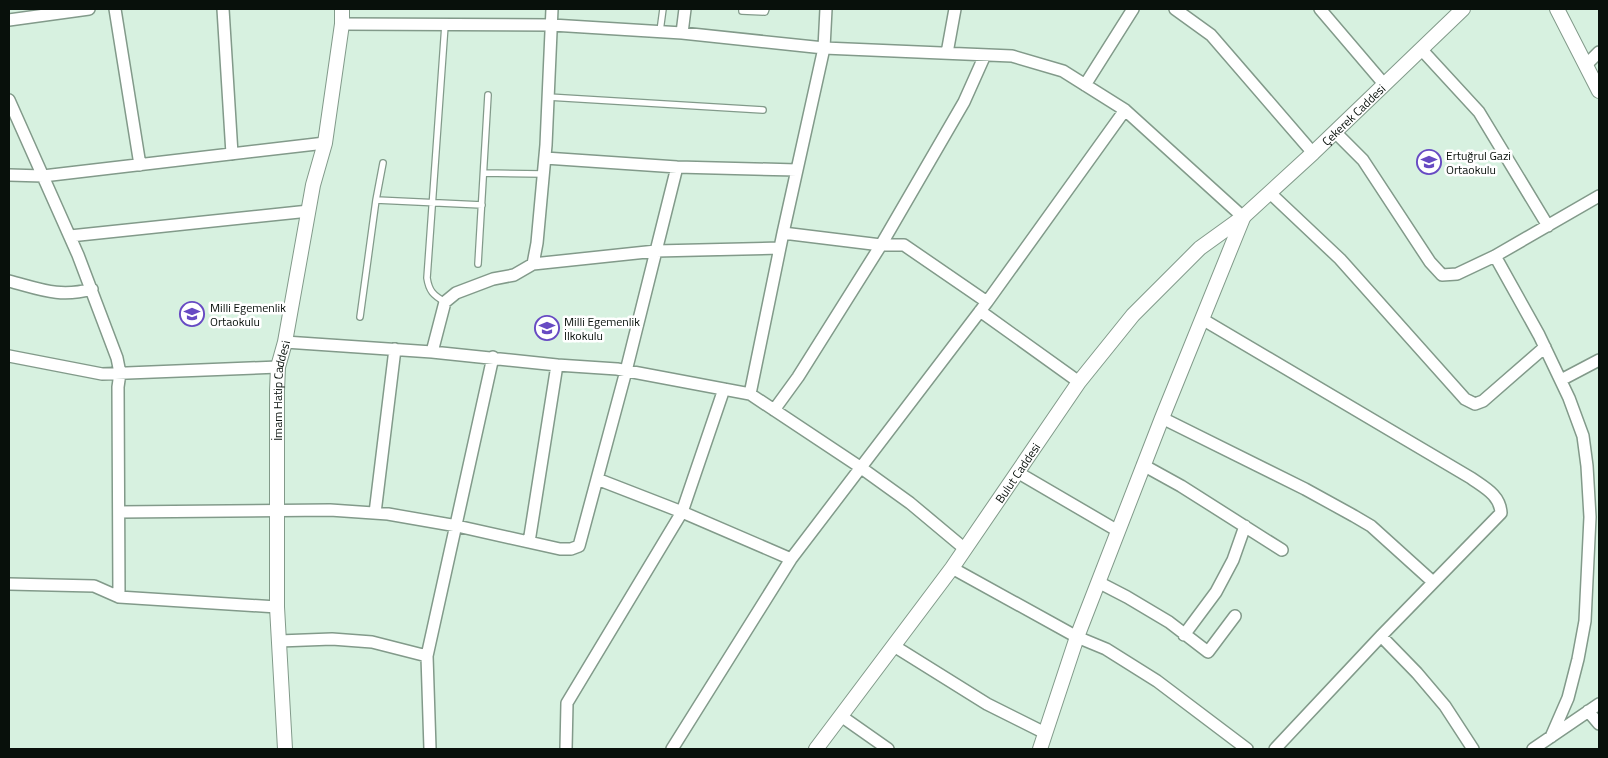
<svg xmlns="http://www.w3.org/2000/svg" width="1608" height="758" font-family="'Titillium Web',sans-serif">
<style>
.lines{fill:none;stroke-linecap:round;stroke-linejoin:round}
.service-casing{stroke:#829a8a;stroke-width:8}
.minor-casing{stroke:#829a8a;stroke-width:14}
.tertiary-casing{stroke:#829a8a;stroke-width:16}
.service{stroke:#fff;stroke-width:5.5}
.minor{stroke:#fff;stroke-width:11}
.tertiary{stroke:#fff;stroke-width:14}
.labels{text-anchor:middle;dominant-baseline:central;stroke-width:5;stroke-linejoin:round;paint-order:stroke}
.street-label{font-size:12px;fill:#08100b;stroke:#fff}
.poi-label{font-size:12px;fill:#08100b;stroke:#fff;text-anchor:start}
</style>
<rect width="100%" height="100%" fill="#d7f1e0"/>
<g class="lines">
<defs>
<path id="service" d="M742,9V11L765,12L766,9
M660,31L663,9
M548,97L763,110
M485,173L543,174
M376,200L482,205
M478,264L488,95
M445,302C433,295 429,291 427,278L445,25
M360,317L376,200L383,163"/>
<path id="minor" d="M115,9L140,165
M223,9L232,154
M1175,9L1211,35L1313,153
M1320,9L1384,84
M9,20L89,9
M342,24L552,25L682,33L824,48L1012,56L1063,71L1125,110L1243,217
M682,33L685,9
M1421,49L1479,112L1548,226
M947,53L955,9
M1586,65L1599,52
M1085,85L1133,9
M9,100L78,255L117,358L120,373L118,387L119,597
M1335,132L1363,160L1430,262L1442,275L1457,274L1495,256L1599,196
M545,158L677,167L797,170
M9,175L43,176L325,143
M1270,193L1340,259L1465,399L1475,404L1483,401L1545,347
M783,233L881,245H904L987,302
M70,236L309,211
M1495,256L1539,335L1569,398L1583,436L1587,466L1590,517L1585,621L1578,659L1568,698L1551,737
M533,264L656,251L780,248
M9,281C40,289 59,298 92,289
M980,311L1079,382
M1202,319L1471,478C1485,488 1500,495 1501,513L1381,636L1275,749
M285,342L432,352L557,365L617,369L750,394L860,467L910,503L965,549
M432,352L445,302L456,293L493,279L514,275L533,264L537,243L546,145L552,9
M9,356L102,374L278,367
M1561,380L1599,360
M750,394L783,233L824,48L826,9
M774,410L798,377L881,245L964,102L985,55
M1162,418L1305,489L1354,516L1371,526L1433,582
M1143,465L1181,486L1282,550
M1017,472L1118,531
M597,479L682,512L791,559
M119,512L330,510L388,514L457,526L560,549H571L579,546L626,371L677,167
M375,513L395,349
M529,542L557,365
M952,568L1077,637L1106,649L1157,681L1247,749
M1098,582L1127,597L1169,622L1208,652L1235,616
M9,584L94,586L119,597L277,607
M1184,635L1216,592L1233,560L1245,526
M1381,636L1417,673L1445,706L1473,749
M279,641L332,639L372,642L427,656
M894,646L987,704L1045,733
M1588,711L1599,724
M841,716L888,749
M430,749L427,656L493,357
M566,749L567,703L682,512L724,389
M672,749L791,559L987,302L1125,110
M1533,749L1599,704"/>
<g id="tertiary">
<path d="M1557,9L1599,91"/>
<path id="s1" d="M285,749L277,607V391L278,367L285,342L313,185L325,143L342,24V9"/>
<path id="s2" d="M816,749L952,568L1079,382L1133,315L1200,248L1243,217L1313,153L1463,9"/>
<path d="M1040,749L1077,637L1162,418L1243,218"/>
</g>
</defs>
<use href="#service" class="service-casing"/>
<use href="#minor" class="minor-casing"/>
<use href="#tertiary" class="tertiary-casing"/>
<use href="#service" class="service"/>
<use href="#minor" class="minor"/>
<use href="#tertiary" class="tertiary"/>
</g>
<defs>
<symbol id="school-ring" viewBox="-11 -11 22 22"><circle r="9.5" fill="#fff" stroke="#674ac3" stroke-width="1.5"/><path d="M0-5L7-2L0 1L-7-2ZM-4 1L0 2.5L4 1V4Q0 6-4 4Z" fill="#674ac3"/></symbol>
</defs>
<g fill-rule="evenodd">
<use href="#school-ring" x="1415" y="148" width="28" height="28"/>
<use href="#school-ring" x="178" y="300" width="28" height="28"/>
<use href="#school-ring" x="533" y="314" width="28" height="28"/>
</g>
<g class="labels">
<g class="street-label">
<text stroke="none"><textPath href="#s2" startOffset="836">Çekerek Caddesi</textPath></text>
<text stroke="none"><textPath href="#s1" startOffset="359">İmam Hatip Caddesi</textPath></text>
<text stroke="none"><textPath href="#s2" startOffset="342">Bulut Caddesi</textPath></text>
</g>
<g class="poi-label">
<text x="1446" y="155">Ertuğrul Gazi<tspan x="1446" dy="14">Ortaokulu</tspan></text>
<text x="210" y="307">Milli Egemenlik<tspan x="210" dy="14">Ortaokulu</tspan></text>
<text x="564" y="321">Milli Egemenlik<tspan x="564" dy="14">İlkokulu</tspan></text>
</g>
</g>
<rect width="1608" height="758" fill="none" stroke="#08100b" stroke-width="20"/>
</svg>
